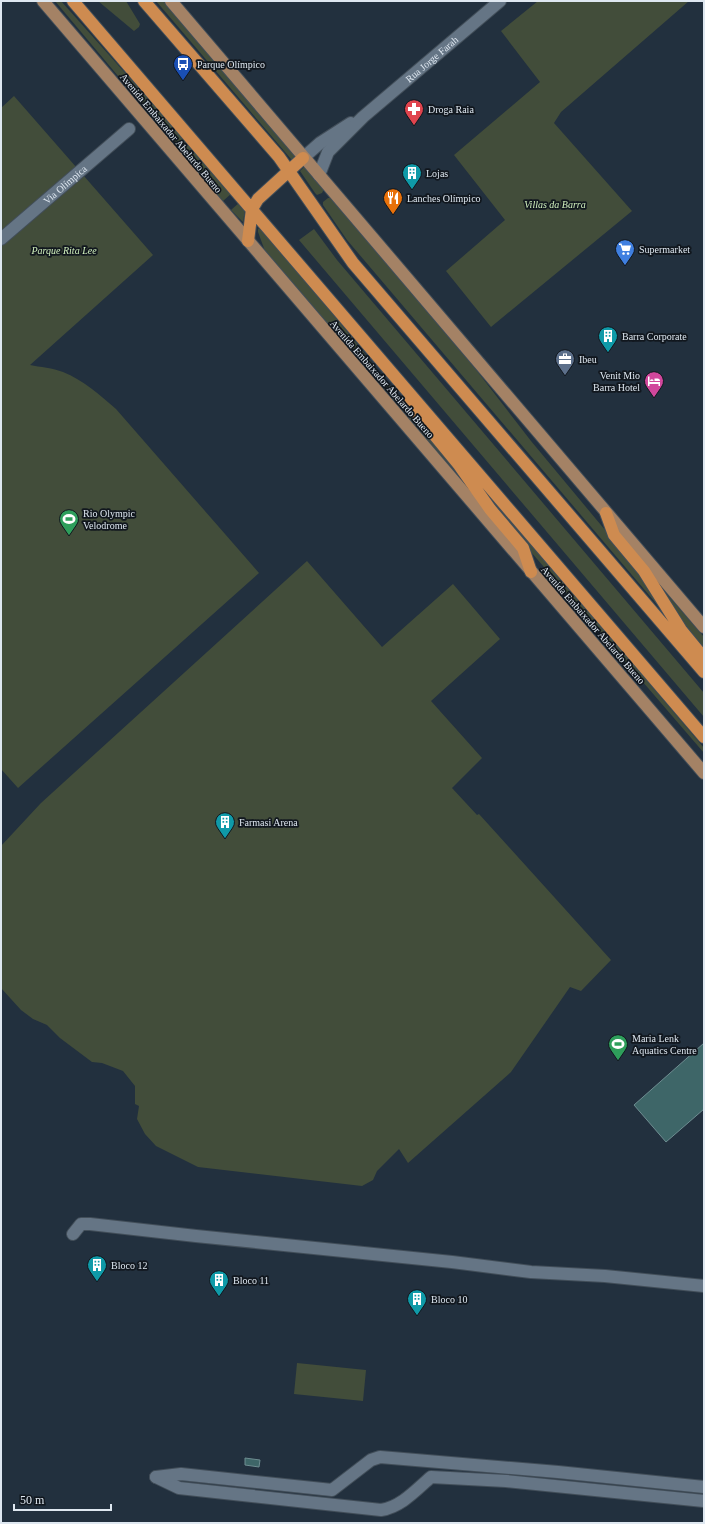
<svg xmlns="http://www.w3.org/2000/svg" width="705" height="1524" font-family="'Times New Roman',serif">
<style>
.green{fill:#424d3a}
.water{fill:#3e6668;stroke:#6e8d91}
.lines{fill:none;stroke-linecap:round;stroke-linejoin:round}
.minor-casing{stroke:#424e59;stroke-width:14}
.major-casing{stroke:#424e59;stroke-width:14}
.highway-casing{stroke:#424e59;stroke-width:14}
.minor{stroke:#657585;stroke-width:12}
.major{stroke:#a48265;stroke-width:12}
.highway{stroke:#ce8b50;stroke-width:12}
.labels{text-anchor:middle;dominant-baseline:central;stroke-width:3.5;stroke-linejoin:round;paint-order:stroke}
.street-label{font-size:10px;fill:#dee7f0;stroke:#11171e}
.poi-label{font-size:10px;fill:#dee7f0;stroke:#11171e;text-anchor:start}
.park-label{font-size:10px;font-style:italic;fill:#d1f0bd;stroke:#11171e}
</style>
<rect width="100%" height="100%" fill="#22303e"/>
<path class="green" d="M55,1H61L232,193L223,201Z
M98,1H126L140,24L139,27L134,31Z
M156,1H163L295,155L294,159H291Z
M538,1H689L561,112L554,123L632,211L491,327L446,271L505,220L454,155L540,82L501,31Z
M14,96L153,255L30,365C40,367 53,368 63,372C83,380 100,395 116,409L259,573L18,788L1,769V108Z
M304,167L324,189L322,193L317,195L315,193L300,171Z
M328,198H331L474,367L531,441L635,566L660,608L347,240L323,205V202Z
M240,202L245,210L243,222L231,210Z
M261,227C332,310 398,397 467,481L468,487L265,251L258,232V229Z
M314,229L337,260L704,693V717L299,240Z
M485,493H488L704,748V753L500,516Z
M307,561L382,647L453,584L500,639L431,701L482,758L452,788L477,815L479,814L611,960L581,991L570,987L511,1072L408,1163L399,1149L377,1171L373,1180L362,1186L198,1167L156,1146L145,1134L137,1119L139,1106L135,1104V1086L123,1071L102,1063L92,1062L60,1038L47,1025L33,1019L21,1010L1,988V846L41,803Z
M659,585L704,637V651L684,627Z
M297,1363L366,1370L363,1401L294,1394Z"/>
<path class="water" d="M704,1043V1109L666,1142L634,1105Z
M245,1458L260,1460L259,1467L245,1465Z"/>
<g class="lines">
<defs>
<g id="minor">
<path d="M303,158L320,143L351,123"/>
<path id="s1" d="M319,175L328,152L363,117L500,1"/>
<path id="s2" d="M1,239L129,129"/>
<path d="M73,1234L81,1224H90L196,1236L452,1262L531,1272L605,1276L704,1286"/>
<path d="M156,1477L179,1488L381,1510C401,1507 416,1490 431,1477L506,1481L704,1501"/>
<path d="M156,1477L181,1474L332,1490L371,1460L380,1457L558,1472L704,1487"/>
</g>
<path id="major" d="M43,1L704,773
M171,1L704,627"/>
<path id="highway" d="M73,1L704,737
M144,1L279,157L353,263L704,672
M248,241L252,209L258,199L303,158
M408,403L459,465L490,509L523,548L531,572
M606,513L614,535L644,571L681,630L704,658"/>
</defs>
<use href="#minor" class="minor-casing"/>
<use href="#major" class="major-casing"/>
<use href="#highway" class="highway-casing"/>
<use href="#minor" class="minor"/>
<use href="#major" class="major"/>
<use href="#highway" class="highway"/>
</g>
<defs>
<symbol id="bus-pin" viewBox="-11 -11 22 30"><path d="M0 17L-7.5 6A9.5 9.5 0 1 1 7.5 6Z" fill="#1a4fb4" stroke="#11171e"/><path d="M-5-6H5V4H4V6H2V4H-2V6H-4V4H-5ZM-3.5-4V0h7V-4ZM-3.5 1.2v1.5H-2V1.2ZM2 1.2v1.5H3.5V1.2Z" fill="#fff"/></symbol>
<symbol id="pharmacy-pin" viewBox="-11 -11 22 30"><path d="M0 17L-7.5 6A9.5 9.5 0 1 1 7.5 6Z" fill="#e0444e" stroke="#11171e"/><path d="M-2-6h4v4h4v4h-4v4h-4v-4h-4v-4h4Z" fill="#fff"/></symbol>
<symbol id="building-pin" viewBox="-11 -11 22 30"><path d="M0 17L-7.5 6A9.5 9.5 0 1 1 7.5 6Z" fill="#0f9aa8" stroke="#11171e"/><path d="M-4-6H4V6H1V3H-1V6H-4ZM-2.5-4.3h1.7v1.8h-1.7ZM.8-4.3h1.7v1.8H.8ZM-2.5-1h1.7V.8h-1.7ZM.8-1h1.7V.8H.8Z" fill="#fff"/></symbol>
<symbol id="restaurant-pin" viewBox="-11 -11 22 30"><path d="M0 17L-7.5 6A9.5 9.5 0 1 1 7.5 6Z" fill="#e8710a" stroke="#11171e"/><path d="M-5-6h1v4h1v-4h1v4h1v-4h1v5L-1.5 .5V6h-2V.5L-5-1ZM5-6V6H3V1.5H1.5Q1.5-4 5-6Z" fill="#fff"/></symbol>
<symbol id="supermarket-pin" viewBox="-11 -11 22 30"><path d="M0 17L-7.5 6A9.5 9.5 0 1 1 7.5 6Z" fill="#3f7fe0" stroke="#11171e"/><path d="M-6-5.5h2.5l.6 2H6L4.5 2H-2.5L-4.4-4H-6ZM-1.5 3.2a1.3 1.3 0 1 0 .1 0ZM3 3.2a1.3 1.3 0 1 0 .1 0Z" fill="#fff"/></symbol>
<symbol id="office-pin" viewBox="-11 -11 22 30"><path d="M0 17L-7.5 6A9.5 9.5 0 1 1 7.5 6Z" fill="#5c6f8a" stroke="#11171e"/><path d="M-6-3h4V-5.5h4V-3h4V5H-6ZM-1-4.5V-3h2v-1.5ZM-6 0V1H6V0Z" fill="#fff"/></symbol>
<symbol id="hotel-pin" viewBox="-11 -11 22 30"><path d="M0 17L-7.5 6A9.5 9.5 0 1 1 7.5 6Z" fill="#d1479c" stroke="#11171e"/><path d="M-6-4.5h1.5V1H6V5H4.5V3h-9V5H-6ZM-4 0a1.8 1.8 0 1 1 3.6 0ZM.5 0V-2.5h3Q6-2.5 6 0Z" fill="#fff"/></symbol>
<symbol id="stadium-pin" viewBox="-11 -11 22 30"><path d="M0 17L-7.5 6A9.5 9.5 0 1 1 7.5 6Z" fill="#2e9e5b" stroke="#11171e"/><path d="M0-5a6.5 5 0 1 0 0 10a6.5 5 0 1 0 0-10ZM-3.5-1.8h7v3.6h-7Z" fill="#fff"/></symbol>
</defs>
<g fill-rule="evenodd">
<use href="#bus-pin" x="172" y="53" width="22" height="30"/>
<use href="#pharmacy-pin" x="403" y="98" width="22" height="30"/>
<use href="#building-pin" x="401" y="162" width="22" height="30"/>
<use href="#restaurant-pin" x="382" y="187" width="22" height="30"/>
<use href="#supermarket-pin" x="614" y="238" width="22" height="30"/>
<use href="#building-pin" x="597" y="325" width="22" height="30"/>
<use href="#office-pin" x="554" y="348" width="22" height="30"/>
<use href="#hotel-pin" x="643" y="370" width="22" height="30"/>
<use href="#stadium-pin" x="58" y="508" width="22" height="30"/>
<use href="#building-pin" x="214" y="811" width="22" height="30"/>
<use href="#stadium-pin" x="607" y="1033" width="22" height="30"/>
<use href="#building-pin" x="86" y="1254" width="22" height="30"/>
<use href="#building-pin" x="208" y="1269" width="22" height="30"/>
<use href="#building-pin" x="406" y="1288" width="22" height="30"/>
</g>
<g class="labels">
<g class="street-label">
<text stroke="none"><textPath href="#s1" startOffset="164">Rua Jorge Farah</textPath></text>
<text transform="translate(171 133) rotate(50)">Avenida Embaixador Abelardo Bueno</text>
<text stroke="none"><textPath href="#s2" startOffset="84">Via Olímpica</textPath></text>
<text transform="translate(382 379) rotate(49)">Avenida Embaixador Abelardo Bueno</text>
<text transform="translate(593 625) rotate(49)">Avenida Embaixador Abelardo Bueno</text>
</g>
<g class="poi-label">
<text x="197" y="64">Parque Olímpico</text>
<text x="428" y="109">Droga Raia</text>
<text x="426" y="173">Lojas</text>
<text x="407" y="198">Lanches Olímpico</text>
<text x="639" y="249">Supermarket</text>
<text x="622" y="336">Barra Corporate</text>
<text x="579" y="359">Ibeu</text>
<text x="640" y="375" text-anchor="end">Venit Mio<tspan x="640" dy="12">Barra Hotel</tspan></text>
<text x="83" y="513">Rio Olympic<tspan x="83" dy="12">Velodrome</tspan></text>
<text x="239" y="822">Farmasi Arena</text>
<text x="632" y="1038">Maria Lenk<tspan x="632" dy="12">Aquatics Centre</tspan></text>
<text x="111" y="1265">Bloco 12</text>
<text x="233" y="1280">Bloco 11</text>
<text x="431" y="1299">Bloco 10</text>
</g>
<g class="park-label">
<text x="555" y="204">Villas da Barra</text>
<text x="64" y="250">Parque Rita Lee</text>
</g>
</g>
<rect width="705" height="1524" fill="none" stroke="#dee7f0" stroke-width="4"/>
<path d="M14 1504v6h97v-6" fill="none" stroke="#dee7f0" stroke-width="2"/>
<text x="20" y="1504" font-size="12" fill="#dee7f0" stroke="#11171e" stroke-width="3" paint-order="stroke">50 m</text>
</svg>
